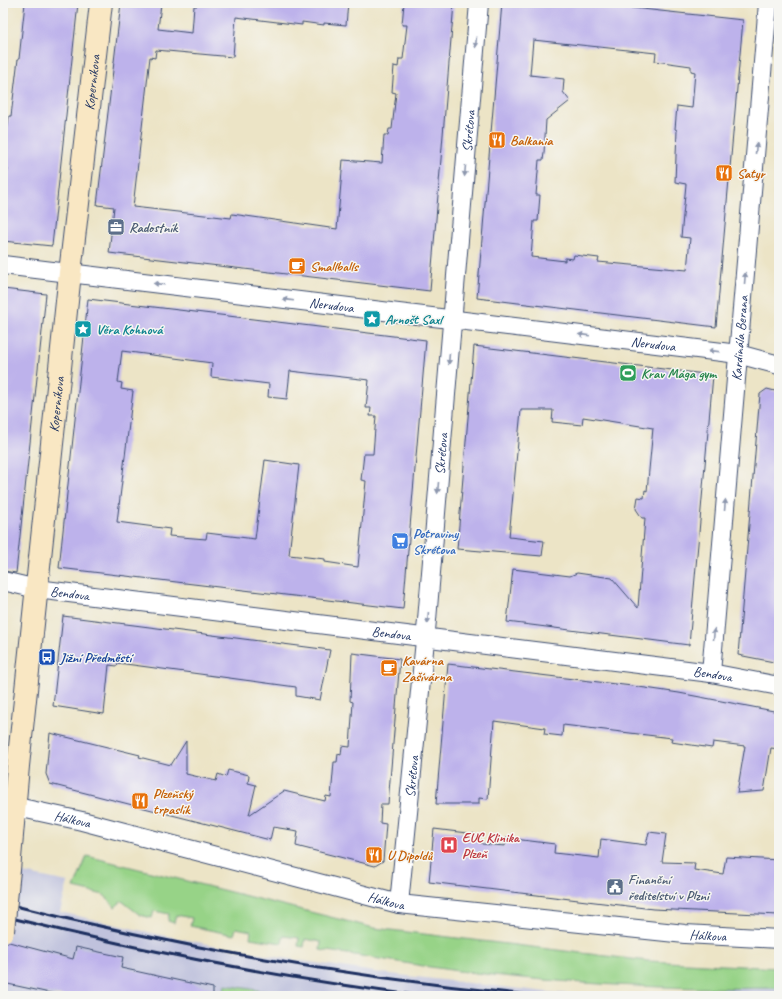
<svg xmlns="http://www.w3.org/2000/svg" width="782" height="999" font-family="Caveat,sans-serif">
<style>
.industrial{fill:#c0c2dd}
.green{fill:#97d387;stroke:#598172}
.building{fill:#bdb2eb;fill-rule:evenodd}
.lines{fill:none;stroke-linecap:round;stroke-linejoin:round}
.street-casing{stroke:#3a4a6e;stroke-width:20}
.secondary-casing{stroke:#3a4a6e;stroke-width:24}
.street{stroke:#fff;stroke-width:18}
.secondary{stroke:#f9e7c3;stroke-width:22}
.rail{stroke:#1b2f5e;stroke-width:3}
.secondary-bridge-casing{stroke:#3a4a6e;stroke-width:24;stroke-linecap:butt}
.secondary-bridge{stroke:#f9e7c3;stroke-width:22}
.oneway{fill:#8d97ae}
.labels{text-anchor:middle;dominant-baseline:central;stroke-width:3;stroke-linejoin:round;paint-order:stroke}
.street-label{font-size:14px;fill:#1b2f5e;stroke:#f6f6f2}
.food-label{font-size:14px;font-weight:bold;fill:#c56008;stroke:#f6f6f2;text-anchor:start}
.service-label{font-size:14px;font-weight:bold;fill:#4e5e75;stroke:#f6f6f2;text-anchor:start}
.culture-label{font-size:14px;font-weight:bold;fill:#0d838f;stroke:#f6f6f2;text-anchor:start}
.leisure-label{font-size:14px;font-weight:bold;fill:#27864d;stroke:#f6f6f2;text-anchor:start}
.shop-label{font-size:14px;font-weight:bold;fill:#366cbe;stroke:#f6f6f2;text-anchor:start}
.transit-label{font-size:14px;font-weight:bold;fill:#164399;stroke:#f6f6f2;text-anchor:start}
.health-label{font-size:14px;font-weight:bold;fill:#be3a42;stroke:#f6f6f2;text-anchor:start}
</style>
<rect width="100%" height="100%" fill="#f6f6f2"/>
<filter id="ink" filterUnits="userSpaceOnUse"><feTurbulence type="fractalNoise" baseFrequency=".025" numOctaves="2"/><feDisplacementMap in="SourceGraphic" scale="8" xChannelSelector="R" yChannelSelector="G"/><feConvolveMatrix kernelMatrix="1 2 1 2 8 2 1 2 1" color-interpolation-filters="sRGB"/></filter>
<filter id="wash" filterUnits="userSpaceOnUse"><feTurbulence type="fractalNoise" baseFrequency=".012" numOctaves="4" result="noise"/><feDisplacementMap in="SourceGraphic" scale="16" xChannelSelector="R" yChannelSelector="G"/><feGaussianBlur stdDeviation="0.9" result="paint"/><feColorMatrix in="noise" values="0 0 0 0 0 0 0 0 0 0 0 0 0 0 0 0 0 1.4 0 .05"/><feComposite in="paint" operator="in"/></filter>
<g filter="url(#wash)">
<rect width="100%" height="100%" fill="#ece4c6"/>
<path class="industrial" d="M3,869L68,882L60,912L156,934L270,956L381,973L556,993L614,996H3Z
M779,988V996H723V989Z"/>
<path class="green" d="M87,856L374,928L648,961L779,968V988C671,990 565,984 458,971C412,965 366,956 320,950L321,942L305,939L304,947L298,946L299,938L283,936L282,943L250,938L251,931L236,928L234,935L190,926L192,918L176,915L174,923L168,921L169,914L154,911L152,918L140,915L122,901L115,907L104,895L74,888Z
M225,985L295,996H222Z"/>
<g id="blocks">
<path class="building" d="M25,3H78L52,246L3,241V202L8,169H3V166L9,116H11L18,59H19Z
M121,3L161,4L158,29L192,33L194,6H197L198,3H348L346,25L324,23V25L302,22V25L236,17L233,57L156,50L155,58L150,57L133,207L231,218L232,214L337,229L343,160L382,163L384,135H388L389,129H392L396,93L392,92L394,66L398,67L399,59H403L407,25H402L404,3H454L430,291L109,253L114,207L97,205Z
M502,3H587L743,20L716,327L477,298ZM533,40L656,53L655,61L691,66V71L695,72L692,108L677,106L675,129L677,130L675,182L686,184L681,237L690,238L687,270L598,262L599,258L574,255L573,259L565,258V261L531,257L534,221H538L540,195H536L539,160H543L544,153L546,120L570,101L563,92L564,79L530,75Z
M3,289L46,294L16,573L3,571Z
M88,299L426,340L403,609L59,568ZM122,351L212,363L211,377L269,384L268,397L287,399L290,371L369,380L366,408H371L370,416H376L373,454H364L361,480L366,481L358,567L325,562V559L289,555L299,465L265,460L255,539L207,533L206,539L169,536L170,529L117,522L133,391L121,389L122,383L118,382Z
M474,346L713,375L689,645L507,622L513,569L570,576L577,573L612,578L638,608L645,518H642L636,509L638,497L644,498L645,490L647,491L653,428L583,417L582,425L552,422L553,410H521L509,537L544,541L542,556L457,549Z
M767,389L779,392V663L738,655L760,394Z
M63,616L330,650L320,700L296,696V687L118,663L117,666L109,665L104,714L53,706Z
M352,653L400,659L388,804H381L380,823L386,824L383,861L375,866L296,846L298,831L273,827L270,840L50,784L46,774L50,733L140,755L139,757L171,765L186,741V774L216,781L218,774L226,777L228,770L249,775L248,783L256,785L249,815L284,791L325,801L326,796L331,797L334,762H337L338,754L341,755L342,746L350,747L353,702L350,701Z
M448,664L632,686L679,693L779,712V749L771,748L764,791L737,793L745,746L713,742L712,748L671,742L672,738L563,725L562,736L544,734L545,728L494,721L488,799L479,798V804H436Z
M434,829L475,834L482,844L505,846L506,838L555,844L554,853L599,858L601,839L646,845L649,832L666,834L662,862L695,863L694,870L723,874L726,857L779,860V915L653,909L429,882Z
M9,942L73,959L76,947L123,957L121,968L213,988V996H64L3,983V943Z"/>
</g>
</g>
<g filter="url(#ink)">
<use href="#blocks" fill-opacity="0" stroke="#3a4a6e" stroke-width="1"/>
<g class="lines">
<defs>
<g id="street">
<path id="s1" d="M3,265L722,352L738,354L779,365"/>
<path id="s2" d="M3,581L37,589L711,673L779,686"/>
<path id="s3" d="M711,673L768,3"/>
<path id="s4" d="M3,804L82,821L399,904L685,934L779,939"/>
<path id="s5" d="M399,904L427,620L479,3"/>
</g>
<g id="secondary">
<path id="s6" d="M9,870L18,766L70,273L101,3"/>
</g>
</defs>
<use href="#street" class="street-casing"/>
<use href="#secondary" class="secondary-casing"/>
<use href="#street" class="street"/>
<use href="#secondary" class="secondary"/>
<path class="rail" d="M3,903C180,948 358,979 540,996
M3,916C141,951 280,978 421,996"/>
<defs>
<path id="secondary-bridge" d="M3,931L9,870"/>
</defs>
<use href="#secondary-bridge" class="secondary-bridge-casing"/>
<use href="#secondary-bridge" class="secondary-bridge"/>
</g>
<defs><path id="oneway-solid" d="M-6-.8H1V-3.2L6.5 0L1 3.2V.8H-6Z"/></defs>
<g class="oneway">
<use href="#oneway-solid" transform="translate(476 42) rotate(95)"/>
<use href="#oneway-solid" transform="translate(756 148) rotate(-85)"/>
<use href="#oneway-solid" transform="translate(465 171) rotate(95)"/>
<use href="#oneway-solid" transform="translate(745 278) rotate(-85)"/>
<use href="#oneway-solid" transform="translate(159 284) rotate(-173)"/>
<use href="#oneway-solid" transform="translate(288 300) rotate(-173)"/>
<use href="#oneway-solid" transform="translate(584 335) rotate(-173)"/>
<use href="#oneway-solid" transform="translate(714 351) rotate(-173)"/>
<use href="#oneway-solid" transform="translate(449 359) rotate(95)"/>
<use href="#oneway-solid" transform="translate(438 488) rotate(95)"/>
<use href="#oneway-solid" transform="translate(725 505) rotate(-85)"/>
<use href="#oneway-solid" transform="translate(428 618) rotate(94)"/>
<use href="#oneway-solid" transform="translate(714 634) rotate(-85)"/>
</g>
</g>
<defs>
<symbol id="restaurant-square" viewBox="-11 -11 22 22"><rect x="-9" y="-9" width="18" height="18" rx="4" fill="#e8710a" stroke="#f6f6f2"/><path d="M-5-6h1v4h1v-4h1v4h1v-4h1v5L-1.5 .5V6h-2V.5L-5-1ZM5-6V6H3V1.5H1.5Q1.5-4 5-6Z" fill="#fff"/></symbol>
<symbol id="office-square" viewBox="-11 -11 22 22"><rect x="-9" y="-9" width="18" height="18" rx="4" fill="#5c6f8a" stroke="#f6f6f2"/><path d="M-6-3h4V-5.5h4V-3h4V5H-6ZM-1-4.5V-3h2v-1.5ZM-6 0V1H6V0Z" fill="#fff"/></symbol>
<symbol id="cafe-square" viewBox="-11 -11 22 22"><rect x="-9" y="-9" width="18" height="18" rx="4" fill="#e8710a" stroke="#f6f6f2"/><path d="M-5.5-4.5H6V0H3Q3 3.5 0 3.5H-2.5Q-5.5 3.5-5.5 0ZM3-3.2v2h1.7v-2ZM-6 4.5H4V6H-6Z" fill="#fff"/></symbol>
<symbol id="sight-square" viewBox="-11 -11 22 22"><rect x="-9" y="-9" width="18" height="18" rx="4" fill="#0f9aa8" stroke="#f6f6f2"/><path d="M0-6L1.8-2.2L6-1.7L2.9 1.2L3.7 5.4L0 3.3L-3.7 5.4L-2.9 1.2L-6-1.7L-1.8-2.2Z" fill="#fff"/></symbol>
<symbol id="stadium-square" viewBox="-11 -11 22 22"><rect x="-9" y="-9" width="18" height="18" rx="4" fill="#2e9e5b" stroke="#f6f6f2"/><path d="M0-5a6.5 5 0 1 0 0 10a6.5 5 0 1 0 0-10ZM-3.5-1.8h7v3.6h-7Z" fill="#fff"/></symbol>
<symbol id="supermarket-square" viewBox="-11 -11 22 22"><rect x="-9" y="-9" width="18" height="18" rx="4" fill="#3f7fe0" stroke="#f6f6f2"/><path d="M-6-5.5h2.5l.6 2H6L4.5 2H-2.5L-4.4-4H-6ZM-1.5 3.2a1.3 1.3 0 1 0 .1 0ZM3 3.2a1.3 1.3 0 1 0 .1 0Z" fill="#fff"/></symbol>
<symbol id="bus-square" viewBox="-11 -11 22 22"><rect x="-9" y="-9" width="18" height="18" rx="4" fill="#1a4fb4" stroke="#f6f6f2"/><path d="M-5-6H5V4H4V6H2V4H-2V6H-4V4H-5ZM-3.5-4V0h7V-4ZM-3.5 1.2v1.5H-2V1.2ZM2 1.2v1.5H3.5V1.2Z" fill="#fff"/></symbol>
<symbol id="hospital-square" viewBox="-11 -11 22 22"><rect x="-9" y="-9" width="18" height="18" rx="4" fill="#e0444e" stroke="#f6f6f2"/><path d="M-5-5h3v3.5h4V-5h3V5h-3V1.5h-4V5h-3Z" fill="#fff"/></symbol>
<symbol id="civic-square" viewBox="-11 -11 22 22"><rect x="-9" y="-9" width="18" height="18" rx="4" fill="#5c6f8a" stroke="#f6f6f2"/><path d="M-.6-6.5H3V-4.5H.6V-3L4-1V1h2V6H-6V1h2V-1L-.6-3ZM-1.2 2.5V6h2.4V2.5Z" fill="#fff"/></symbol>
</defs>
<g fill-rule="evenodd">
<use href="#restaurant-square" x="487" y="130" width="20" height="20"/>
<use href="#restaurant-square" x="714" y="163" width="20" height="20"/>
<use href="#office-square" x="106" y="217" width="20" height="20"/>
<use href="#cafe-square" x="287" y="256" width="20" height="20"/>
<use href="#sight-square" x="362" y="309" width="20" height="20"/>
<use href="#sight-square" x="73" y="319" width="20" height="20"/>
<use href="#stadium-square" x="618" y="363" width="20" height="20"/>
<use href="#supermarket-square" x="390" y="531" width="20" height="20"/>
<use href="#bus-square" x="37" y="647" width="20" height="20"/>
<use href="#cafe-square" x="379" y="658" width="20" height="20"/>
<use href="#restaurant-square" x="130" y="791" width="20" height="20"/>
<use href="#hospital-square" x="439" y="835" width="20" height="20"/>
<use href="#restaurant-square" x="364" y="845" width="20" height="20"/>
<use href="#civic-square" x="605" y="877" width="20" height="20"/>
</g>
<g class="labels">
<g class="street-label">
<text stroke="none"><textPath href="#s6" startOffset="792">Koperníkova</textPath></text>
<text stroke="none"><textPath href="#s5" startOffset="776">Skrétova</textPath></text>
<text stroke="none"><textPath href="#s1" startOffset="331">Nerudova</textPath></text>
<text stroke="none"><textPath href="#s3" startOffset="336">Kardinála Berana</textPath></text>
<text stroke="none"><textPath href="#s1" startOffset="655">Nerudova</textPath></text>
<text stroke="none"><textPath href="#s6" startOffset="468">Koperníkova</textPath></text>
<text stroke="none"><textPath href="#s5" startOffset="452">Skrétova</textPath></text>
<text stroke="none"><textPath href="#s2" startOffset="68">Bendova</textPath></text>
<text stroke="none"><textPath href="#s2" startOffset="392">Bendova</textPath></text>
<text stroke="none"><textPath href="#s2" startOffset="716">Bendova</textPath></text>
<text stroke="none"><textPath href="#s5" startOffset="128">Skrétova</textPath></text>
<text stroke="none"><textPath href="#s4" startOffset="71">Hálkova</textPath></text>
<text stroke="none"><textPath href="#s4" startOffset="395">Hálkova</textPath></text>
<text stroke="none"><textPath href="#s4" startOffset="719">Hálkova</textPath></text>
</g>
<g class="food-label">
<text x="510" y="140">Balkania</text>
<text x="737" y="173">Satyr</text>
<text x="310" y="266">Smallballs</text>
<text x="402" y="660">Kavárna<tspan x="402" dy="16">Zašívárna</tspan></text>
<text x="153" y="793">Plzeňský<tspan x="153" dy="16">trpaslík</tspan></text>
<text x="387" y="855">U Dipoldů</text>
</g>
<g class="service-label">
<text x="129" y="227">Radostník</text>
<text x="628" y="879">Finanční<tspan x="628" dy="16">ředitelství v Plzni</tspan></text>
</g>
<g class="culture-label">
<text x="385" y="319">Arnošt Saxl</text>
<text x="96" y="329">Věra Kohnová</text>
</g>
<g class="leisure-label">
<text x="641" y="373">Krav Mága gym</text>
</g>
<g class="shop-label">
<text x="413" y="533">Potraviny<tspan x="413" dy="16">Skrétova</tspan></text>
</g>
<g class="transit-label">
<text x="60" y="657">Jižní Předměstí</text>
</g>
<g class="health-label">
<text x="462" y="837">EUC Klinika<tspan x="462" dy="16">Plzeň</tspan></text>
</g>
</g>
<rect width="782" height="999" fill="none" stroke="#f6f6f2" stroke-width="16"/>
</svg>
